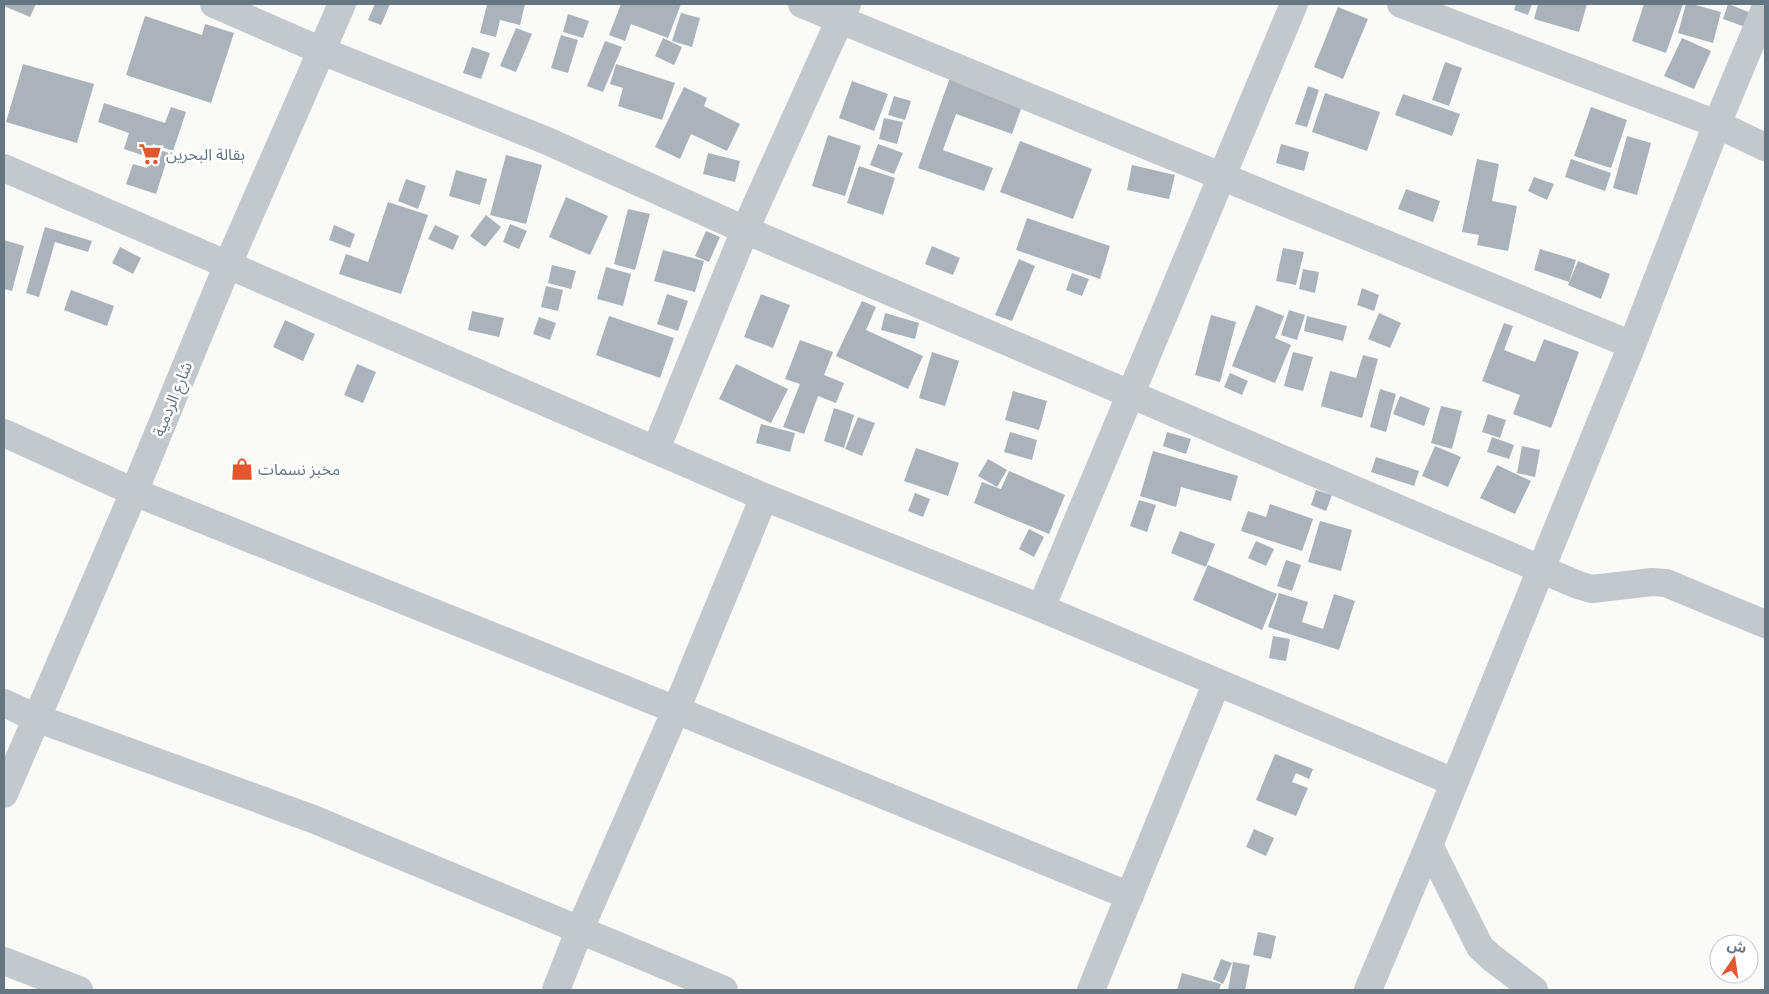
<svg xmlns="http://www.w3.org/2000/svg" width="1769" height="994" font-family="'Open Sans','Noto Sans Arabic',sans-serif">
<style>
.building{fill:#aab3b9}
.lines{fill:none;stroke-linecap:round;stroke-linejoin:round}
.street{stroke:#c3c8cc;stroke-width:28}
.labels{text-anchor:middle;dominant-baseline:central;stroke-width:5;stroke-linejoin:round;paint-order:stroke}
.poi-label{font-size:16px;fill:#657683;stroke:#fff;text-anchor:start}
.street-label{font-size:16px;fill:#657683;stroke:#fff}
</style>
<rect width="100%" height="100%" fill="#fafaf8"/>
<path class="building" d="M4,4H36L30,17L4,6Z
M375,4H390L381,25L368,20Z
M487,4H525L520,25L500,20L496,37L480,33Z
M621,4H681L668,38L631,24L625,41L609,35Z
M1516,4H1532L1528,15L1514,10Z
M1538,4H1587L1579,32L1534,19Z
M1644,4H1683L1666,53L1632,41Z
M1686,4H1692L1721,12L1713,43L1678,33Z
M1728,4L1754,14L1748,28L1723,19Z
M1338,7L1368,19L1343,79L1314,67Z
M681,13L700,18L692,47L672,41Z
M568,14L589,21L583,38L563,32Z
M145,16L202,35L205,24L234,33L211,103L126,75Z
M516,28L532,34L516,72L500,66Z
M561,35L578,40L568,73L551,68Z
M663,38L682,47L674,65L655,56Z
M1682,38L1711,51L1694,89L1664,76Z
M605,41L622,47L603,92L587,86Z
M472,47L490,53L481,79L463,73Z
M1445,62L1462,68L1449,106L1432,100Z
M23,64L94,84L77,143L6,122Z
M616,64L675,83L662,120L618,106L623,88L610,84Z
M953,69L1026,95L1012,134L956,114L943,150L993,168L984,191L918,168Z
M852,81L888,94L874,131L839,118Z
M1308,86L1319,90L1307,127L1295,124Z
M684,87L707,98L704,106L740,124L727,151L691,134L680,159L655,147Z
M1325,93L1380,112L1367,151L1312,132Z
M1403,94L1460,114L1452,136L1395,115Z
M894,96L911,101L905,120L888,115Z
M104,103L165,123L171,107L186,112L173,151L153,144L148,157L124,149L129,133L98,122Z
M1591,107L1627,120L1611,168L1574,156Z
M884,118L903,122L897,144L879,139Z
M828,135L861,146L845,196L812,186Z
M1627,136L1651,143L1637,195L1613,188Z
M1020,141L1092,169L1073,219L1000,192Z
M878,144L903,153L894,174L870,165Z
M1281,144L1309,152L1304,171L1276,163Z
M153,148L169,153L156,194L126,184L133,164L147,168Z
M708,153L740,161L735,182L703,174Z
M506,155L542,165L526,224L490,215Z
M1477,159L1499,164L1492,201L1517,206L1508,251L1477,245L1479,235L1462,232Z
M1571,159L1611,173L1605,191L1565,177Z
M1132,165L1175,175L1169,199L1127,190Z
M859,166L895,178L883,215L847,203Z
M456,170L487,179L480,205L449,196Z
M1534,177L1554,184L1547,200L1528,191Z
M406,179L426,186L418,209L398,201Z
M1406,189L1440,201L1433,222L1398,209Z
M566,197L608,216L590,255L549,237Z
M388,202L428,215L401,294L339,274L346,254L368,262Z
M628,209L650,214L635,270L614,264Z
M486,215L501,227L485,247L470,236Z
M1027,218L1110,246L1100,279L1016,250Z
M510,224L527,231L519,249L503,242Z
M334,225L355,234L350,248L329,240Z
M435,225L459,236L453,250L428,239Z
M45,227L92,241L88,252L55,242L39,297L26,293Z
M706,231L720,237L709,262L695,256Z
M4,240L24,246L12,291L4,289Z
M932,246L960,258L953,275L925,264Z
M120,247L141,258L133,274L112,263Z
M1283,248L1304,252L1296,285L1276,281Z
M1540,249L1576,260L1569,282L1534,270Z
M663,250L704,261L695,292L654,281Z
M1019,259L1035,266L1012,321L995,315Z
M1578,261L1610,274L1601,299L1568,285Z
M552,265L576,271L571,289L548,283Z
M606,267L631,274L623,306L597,299Z
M1303,269L1319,272L1315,293L1299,289Z
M1072,273L1089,279L1082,296L1066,290Z
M546,286L563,290L558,311L541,307Z
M1362,288L1379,295L1374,311L1357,305Z
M71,290L114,306L107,326L64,310Z
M667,294L688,301L678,331L657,324Z
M761,294L790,305L773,348L744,337Z
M862,301L876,307L866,330L923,356L908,389L836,356Z
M1256,305L1284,316L1275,338L1291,345L1275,383L1232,366Z
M1289,310L1305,315L1297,340L1281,335Z
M472,311L504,318L499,337L468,330Z
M885,313L919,323L915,339L881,330Z
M1379,313L1401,323L1390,348L1368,339Z
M1211,315L1236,322L1220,382L1195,375Z
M609,316L674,338L660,378L596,355Z
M1307,316L1347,326L1343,341L1304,331Z
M539,317L556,323L550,340L533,334Z
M285,320L315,334L303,361L273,347Z
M1504,323L1513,326L1504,350L1535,362L1544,339L1579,352L1551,428L1513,414L1520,395L1482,381Z
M800,340L833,352L824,375L844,383L836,403L818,396L804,434L783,427L800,384L785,379Z
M932,352L959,361L945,406L919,398Z
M1293,352L1313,357L1303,391L1284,386Z
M1363,355L1378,359L1362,418L1321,406L1330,371L1356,378Z
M357,364L376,372L363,403L344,395Z
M736,364L788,389L771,423L719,399Z
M1230,373L1248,381L1242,395L1224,387Z
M1380,389L1396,394L1386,432L1370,427Z
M1013,391L1047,401L1039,430L1005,420Z
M1400,396L1430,408L1424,426L1393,414Z
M1441,406L1462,411L1452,449L1431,443Z
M834,408L854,415L844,448L824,441Z
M1488,414L1506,420L1500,438L1482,432Z
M858,417L875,423L862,456L845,449Z
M761,424L795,433L790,452L756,443Z
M1010,432L1037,440L1032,460L1004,452Z
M1167,432L1191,439L1186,454L1163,446Z
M1492,437L1514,445L1509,459L1487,452Z
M1435,446L1461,457L1448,487L1422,476Z
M1522,446L1540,450L1535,477L1517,473Z
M916,448L959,463L948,496L904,481Z
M1153,451L1238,476L1231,501L1181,487L1176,507L1140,496Z
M1376,457L1419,471L1414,486L1371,472Z
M988,459L1007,470L997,487L978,476Z
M1497,465L1531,481L1515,514L1480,498Z
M1009,471L1065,495L1049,534L974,503L982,482L1001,489Z
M1316,490L1332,495L1326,511L1311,505Z
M915,493L930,499L923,517L908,511Z
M1139,500L1156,505L1147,532L1130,526Z
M1270,504L1313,519L1302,551L1241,531L1248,511L1266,517Z
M1320,521L1352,530L1341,571L1308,562Z
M1029,529L1044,537L1034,557L1019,549Z
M1180,531L1215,544L1206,567L1171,553Z
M1256,541L1274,549L1266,566L1248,558Z
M1286,560L1301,565L1292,591L1277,586Z
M1208,565L1277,594L1262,630L1193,600Z
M1279,593L1308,602L1302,622L1323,629L1334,594L1355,601L1339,650L1268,627Z
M1273,636L1290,639L1286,661L1269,658Z
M1275,754L1313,769L1309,779L1296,773L1292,782L1308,788L1296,816L1256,800Z
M1254,829L1274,838L1266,856L1246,847Z
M1258,932L1276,936L1271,959L1253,955Z
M1221,959L1232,963L1223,984L1213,979Z
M1233,962L1250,965L1245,990H1228Z
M1182,973L1221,984L1219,990H1177Z"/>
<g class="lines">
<path class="street" d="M214,4L322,51L545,140L745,230L1578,585L1592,589L1652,582L1666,583L1765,624
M802,4L1632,345
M1401,4L1717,124L1765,147
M4,168L764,497L1041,608L1454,782
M4,433L134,492L676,710L1130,896
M656,449L745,230L847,4
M1041,608L1294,4
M4,703L36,718L313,819L724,990
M4,794L134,492L228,264L342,4
M1429,845L1480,947L1492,958L1534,990
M4,961L79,990
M556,990L580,929L676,710L764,497
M1091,990L1217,682
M1368,990L1429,845L1632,345L1717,124L1765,9"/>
</g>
<defs>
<symbol id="supermarket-bare" viewBox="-9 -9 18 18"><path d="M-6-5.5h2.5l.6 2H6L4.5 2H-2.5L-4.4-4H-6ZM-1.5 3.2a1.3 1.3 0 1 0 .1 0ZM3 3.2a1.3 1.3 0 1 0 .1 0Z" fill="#e4572e" stroke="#fff" stroke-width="2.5" paint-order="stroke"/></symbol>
<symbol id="shop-bare" viewBox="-9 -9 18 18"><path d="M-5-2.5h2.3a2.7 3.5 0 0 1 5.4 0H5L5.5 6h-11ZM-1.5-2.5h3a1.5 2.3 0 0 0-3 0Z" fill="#e4572e" stroke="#fff" stroke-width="2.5" paint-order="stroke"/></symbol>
</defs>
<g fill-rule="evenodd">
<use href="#supermarket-bare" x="134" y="138" width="32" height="32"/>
<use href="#shop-bare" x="226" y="453" width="32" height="32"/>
</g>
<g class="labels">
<g class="poi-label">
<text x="166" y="154">بقالة البحرين</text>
<text x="258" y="469">مخبز نسمات</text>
</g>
<g class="street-label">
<text transform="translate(172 399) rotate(-68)">شارع الردمية</text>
</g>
</g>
<rect width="1769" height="994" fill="none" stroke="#657683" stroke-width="10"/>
<g transform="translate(1734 959) rotate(13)"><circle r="24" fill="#ffffff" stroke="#c1c8cd"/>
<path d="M0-4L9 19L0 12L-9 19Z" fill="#e4572e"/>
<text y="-8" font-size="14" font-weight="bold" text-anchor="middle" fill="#657683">ش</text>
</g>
</svg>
